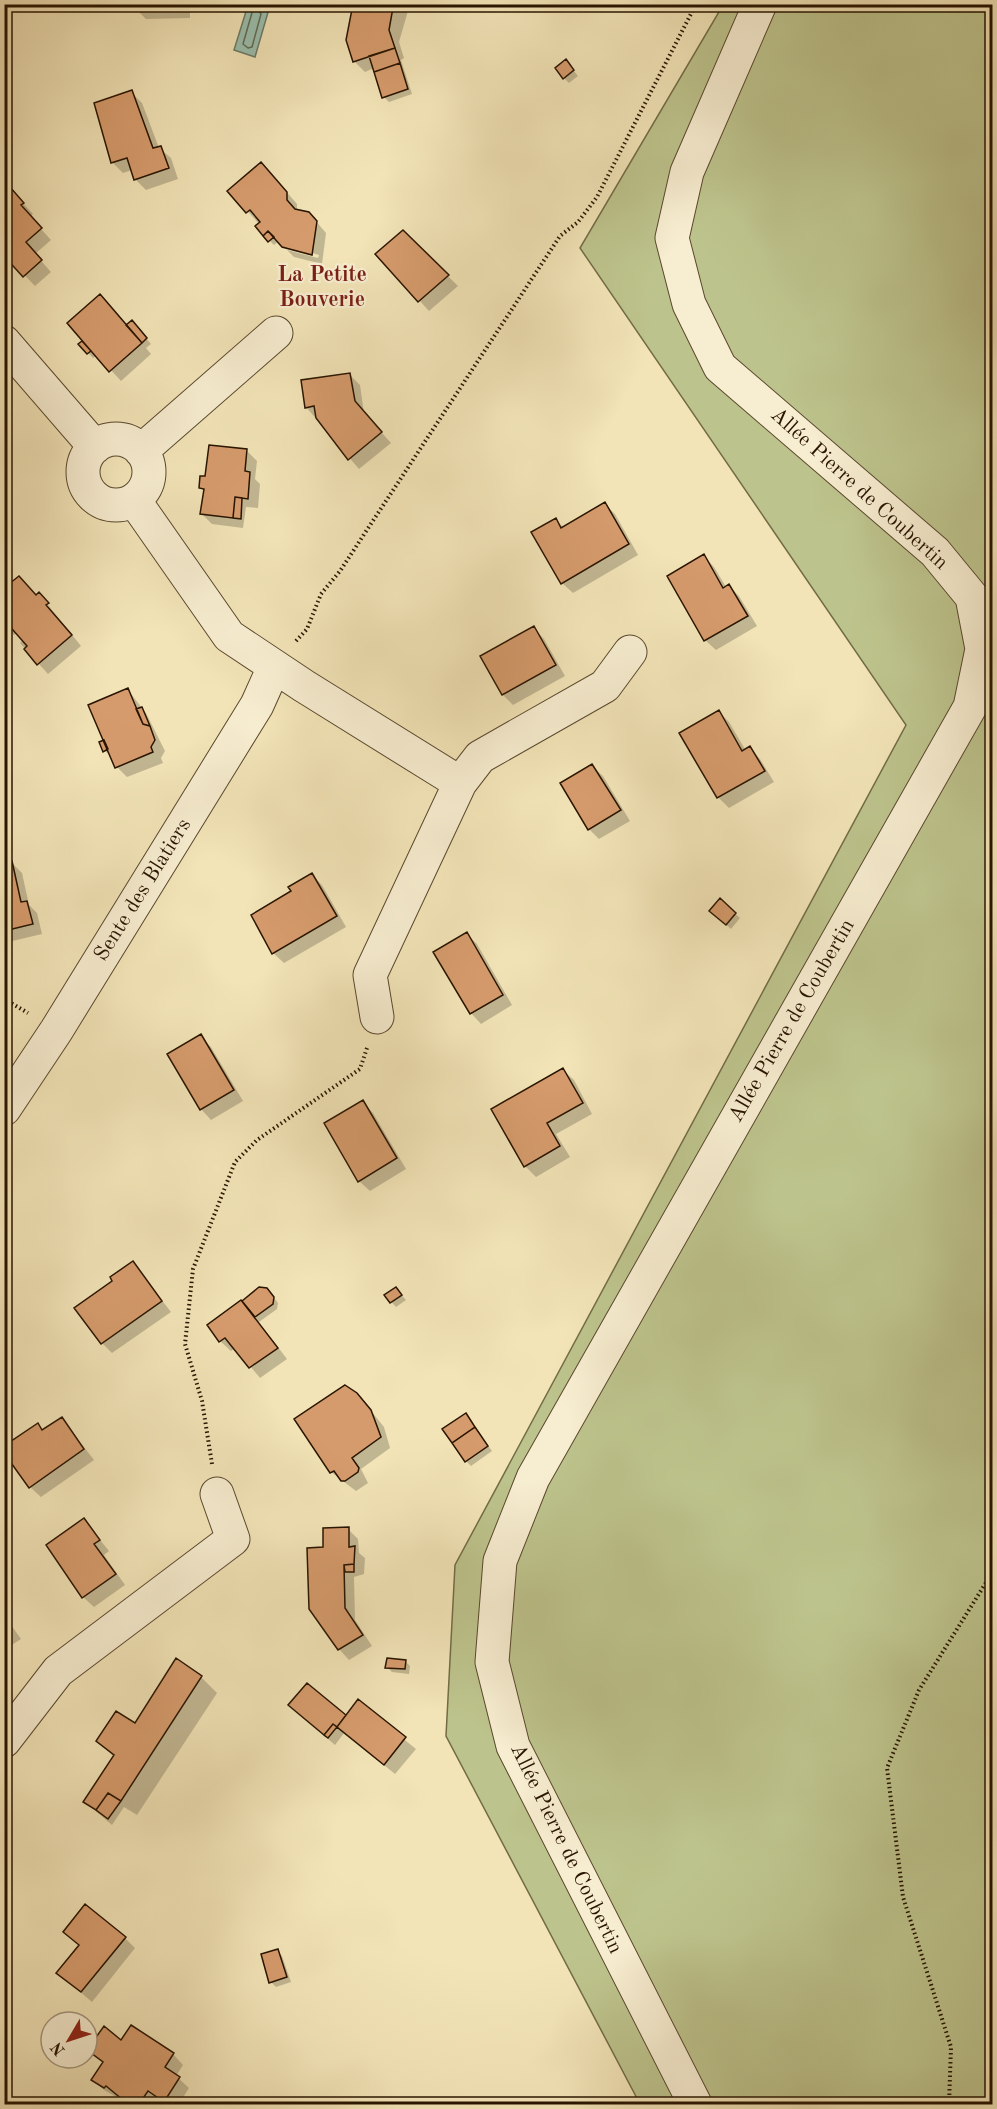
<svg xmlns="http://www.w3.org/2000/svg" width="997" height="2109" font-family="'Old Standard TT',serif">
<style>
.green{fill:#bdc38c;stroke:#726c46;stroke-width:1.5}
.water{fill:#9bbfad;stroke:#6d7b68;stroke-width:1.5}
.shadow{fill:#0003}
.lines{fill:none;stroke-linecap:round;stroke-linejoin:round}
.shore{stroke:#626a56;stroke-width:1.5}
.building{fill:#d69b6c;stroke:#281400;stroke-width:1.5}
.minor-casing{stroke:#5a482e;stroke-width:35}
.path{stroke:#281400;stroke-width:4;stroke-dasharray:1.5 3;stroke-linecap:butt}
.minor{stroke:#f7edd0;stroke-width:33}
.labels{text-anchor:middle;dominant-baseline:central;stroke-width:4.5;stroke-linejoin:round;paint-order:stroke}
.street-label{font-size:21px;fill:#281400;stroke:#f7edd0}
.neighbourhood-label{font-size:22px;font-weight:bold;fill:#7a1f14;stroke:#f7edd0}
</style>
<rect width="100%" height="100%" fill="#f2e4b7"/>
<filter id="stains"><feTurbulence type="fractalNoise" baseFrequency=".00333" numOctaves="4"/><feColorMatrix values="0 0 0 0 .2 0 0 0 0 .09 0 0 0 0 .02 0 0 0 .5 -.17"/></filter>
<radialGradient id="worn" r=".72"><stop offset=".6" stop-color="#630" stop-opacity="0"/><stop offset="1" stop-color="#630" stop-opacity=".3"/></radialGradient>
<path class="green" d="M723,5H992V2104H640L446,1736L455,1565L906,725L580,248Z"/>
<path class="water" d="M248,5H259L269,9L255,57L234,50Z"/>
<path class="shadow" d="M136,4H190V18L146,19L136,9Z
M354,4H410L399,42L404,58L401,60L412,94L389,102L384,97L374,68L365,72L354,61Z
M570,66L578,76L569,83L564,78Z
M131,92L142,103L159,148L171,158L178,179L146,190L135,179L132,170L123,173L113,163L96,104Z
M271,174L297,204V211L309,213L326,233L322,264L294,257L287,250L318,258L319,255L283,245L279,241L274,245L264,235L260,225L229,191Z
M20,200L33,214L30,217L51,240L35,254L51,272L35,286L4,254Z
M403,232L458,286L429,311L419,300Z
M127,326L137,327L151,344L146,348L151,354L121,381L97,355L93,358L80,344L88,350Z
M349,374L360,385L364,413L391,443L359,469L306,407Z
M246,450L257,461L255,479L260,484L258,508L246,507L243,528L212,524L202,514L205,492L200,487L206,478Z
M605,504L615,514L638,555L573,593L562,583L556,520L564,528Z
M704,556L714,567L726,587L729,586L739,596L757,626L716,650L705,640Z
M4,590L36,596L39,594L81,646L48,674L20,643L24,639L17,632L14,635L4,625Z
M534,628L544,639L565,676L513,705L503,695L482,657Z
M128,690L146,713L165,751L161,758L163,763L127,777L117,767L111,755L104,751L105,741Z
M719,712L729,722L746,751L750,748L760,759L774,782L729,808L718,797L681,734Z
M592,766L603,776L630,821L599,839L589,829Z
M11,862L22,873L29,905L37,913L42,934L4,943V864Z
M312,875L322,885L346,927L284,963L273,953L293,892Z
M720,900L740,918L731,929L716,916Z
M467,934L477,944L512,1005L481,1024L471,1013Z
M200,1036L211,1047L243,1101L211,1120L201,1109Z
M563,1070L574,1080L592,1114L556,1134L570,1157L536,1177L525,1166L493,1110Z
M362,1102L373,1113L406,1169L370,1191L359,1181Z
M133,1263L171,1312L112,1353L102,1343L114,1282Z
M260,1288L272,1295L278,1303L277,1309L259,1322L287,1359L260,1378L235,1348L231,1351L220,1341L242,1303Z
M396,1289L406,1300L396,1307L386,1296Z
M363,1401L384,1427L390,1448L361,1469L368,1483L356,1491L331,1472Z
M465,1414L492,1451L471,1466L466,1461Z
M62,1419L94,1460L41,1497L30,1487L38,1425L43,1431Z
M84,1520L109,1551L104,1555L125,1585L94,1607L83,1597L48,1545Z
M348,1529L358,1539L359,1553L365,1558L364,1574L354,1577L355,1620L372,1646L349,1660L339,1649L324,1549Z
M4,1615L21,1639L4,1650Z
M177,1660L201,1677L217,1693L137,1815L124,1807L112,1825L85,1802L114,1757L98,1741L135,1726Z
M405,1661L410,1666L409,1674L392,1672L387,1667Z
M307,1685L346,1717L358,1702L416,1749L395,1774L344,1733L335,1745L301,1716Z
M65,1932L125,1938L135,1948L92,2002L58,1973L80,1946Z
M277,1951L282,1956L291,1982L276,1987L271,1982Z
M122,2042L173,2054L183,2065L176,2076L189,2088L179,2104H165L159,2101L157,2104H128L104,2090L93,2080L104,2064L89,2050Z"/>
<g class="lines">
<path class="shore" d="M257,8L261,14L252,47L248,48L243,44L253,9Z"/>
</g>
<path class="building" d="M134,4H180V8L134,10Z
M353,4H398L392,13L389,30L395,48L353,62L346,40Z
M395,48L400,63L374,72L369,56Z
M566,59L574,70L563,79L555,68Z
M400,63L408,89L382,98L374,72Z
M132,90L153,148L161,146L169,168L134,180L127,158L111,163L94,103Z
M261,162L287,192V200L295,209L309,212L317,221L312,255L282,247L268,231L263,236L255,226L260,222L250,210L246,213L227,191Z
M10,187L24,203L21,205L42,228L26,242L42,260L23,277L4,256V192Z
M403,230L449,275L418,302L375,254Z
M268,231L274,237L268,242L263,236Z
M100,294L142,343L109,372L67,323Z
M132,320L147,338L142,343L126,325Z
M82,341L91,351L87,354L78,344Z
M350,373L355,401L382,432L348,460L316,418L314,406L305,408L301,380Z
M209,445L247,449L245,471L250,472L248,499L235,497L233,518L200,514L204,489L199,488L200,476H205Z
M235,497L242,498L241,519L233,518Z
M605,502L629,544L561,584L531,532L556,518L561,528Z
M704,554L723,588L729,584L748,616L704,641L667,576Z
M19,576L36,595L39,592L49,603L46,605L72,635L37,665L24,649L27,646L6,622L4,624V588Z
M534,626L556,665L502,695L480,656Z
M128,688L143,724L150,726L155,740L151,747L153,752L115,768L88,705Z
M142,707L150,726L143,724L136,709Z
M719,710L742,751L750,746L765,771L717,798L679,733Z
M104,740L108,749L103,752L99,742Z
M592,764L621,810L588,830L560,783Z
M12,861L21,902L27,901L33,924L4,931V862Z
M312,873L337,916L272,954L251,915L291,891L288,887Z
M720,898L736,913L726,925L709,911Z
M467,932L503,995L470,1014L433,952Z
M201,1034L234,1090L200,1110L167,1054Z
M563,1068L583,1103L547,1123L560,1146L524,1167L491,1109Z
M363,1100L397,1158L358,1182L324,1123Z
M133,1261L162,1301L101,1344L74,1308L112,1281L110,1277Z
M259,1287L267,1288L274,1297L273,1304L255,1317L242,1301Z
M396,1287L402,1295L390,1303L384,1295Z
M241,1300L278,1348L249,1368L225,1338L219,1342L207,1325Z
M345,1385L357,1393L371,1410L381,1437L352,1458L359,1468L358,1472L345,1481H341L334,1471L330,1473L294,1419Z
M466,1413L475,1427L452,1443L442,1429Z
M62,1417L84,1449L29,1488L4,1453V1446L38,1423L42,1430Z
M475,1427L488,1446L465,1462L452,1443Z
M84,1518L100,1540L94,1544L116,1574L82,1598L46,1545Z
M349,1527V1547L355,1546L354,1564L344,1565L345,1608L363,1635L338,1650L309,1609L307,1548L323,1547V1528Z
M354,1564V1572H345L344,1565Z
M176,1658L202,1676L121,1801L108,1793L96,1810L83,1802L114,1755L96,1741L116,1711L135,1723Z
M387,1658L406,1660L405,1669L385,1668Z
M307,1683L346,1715L337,1727L333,1724L324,1735L288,1705Z
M358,1699L406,1737L384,1765L337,1727Z
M333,1724L337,1727L328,1738L324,1735Z
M108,1793L121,1801L108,1819L96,1810Z
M85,1904L126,1937L81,1992L56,1973L79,1945L63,1932Z
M278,1949L287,1977L269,1983L261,1954Z
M131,2025L174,2053L165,2067L180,2077L164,2102L148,2091L139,2104H128L106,2086L104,2088L91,2080L103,2062L87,2050L104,2026L121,2040Z"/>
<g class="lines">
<defs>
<path id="minor" d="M4,342L95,447
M83 472a33 33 0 1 1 66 0a33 33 0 1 1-66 0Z
M141,451L276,333
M134,500L229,636L304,686L460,783
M377,1017L370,975L460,783L480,757L605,686L630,652
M4,1109L56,1031L257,705L274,667
M4,1741L58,1671L233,1539L217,1494
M695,2104L513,1746L492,1662L500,1561L533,1478L970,707L982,649L972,597L935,552L720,367L689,304L672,238L687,172L760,4"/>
</defs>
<use href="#minor" class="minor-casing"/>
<path class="path" d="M296,641L307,629L321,594L340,571L560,236L578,222L597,197L696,4
M4,999L28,1013
M212,1464L202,1401L185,1344L193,1269L235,1162L257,1140L360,1069L367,1048
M949,2104L951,2047L903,1897L887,1768L919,1690L992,1573"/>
<use href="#minor" class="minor"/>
</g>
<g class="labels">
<g class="street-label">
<text transform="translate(859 489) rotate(42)">Allée Pierre de Coubertin</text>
<text transform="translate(143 890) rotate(-58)">Sente des Blatiers</text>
<text transform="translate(792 1021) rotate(-60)">Allée Pierre de Coubertin</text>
<text transform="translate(566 1849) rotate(64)">Allée Pierre de Coubertin</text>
</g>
<g class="neighbourhood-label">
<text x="322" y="275">La Petite<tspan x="322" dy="25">Bouverie</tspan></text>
</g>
</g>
<rect width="997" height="2109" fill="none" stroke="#f2e4b7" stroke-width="24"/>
<rect x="6" y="6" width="985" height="2097" fill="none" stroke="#281400" stroke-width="3"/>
<rect x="12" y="12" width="973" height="2085" fill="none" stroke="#281400" stroke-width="1.5"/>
<g transform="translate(69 2040) rotate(231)"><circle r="28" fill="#f7edd0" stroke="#a4967d" stroke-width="1.5"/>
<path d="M0-4.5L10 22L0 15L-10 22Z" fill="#8f2418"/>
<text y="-9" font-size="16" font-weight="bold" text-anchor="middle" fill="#281400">N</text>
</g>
<rect width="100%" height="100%" filter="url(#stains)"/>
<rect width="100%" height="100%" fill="url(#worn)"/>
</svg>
